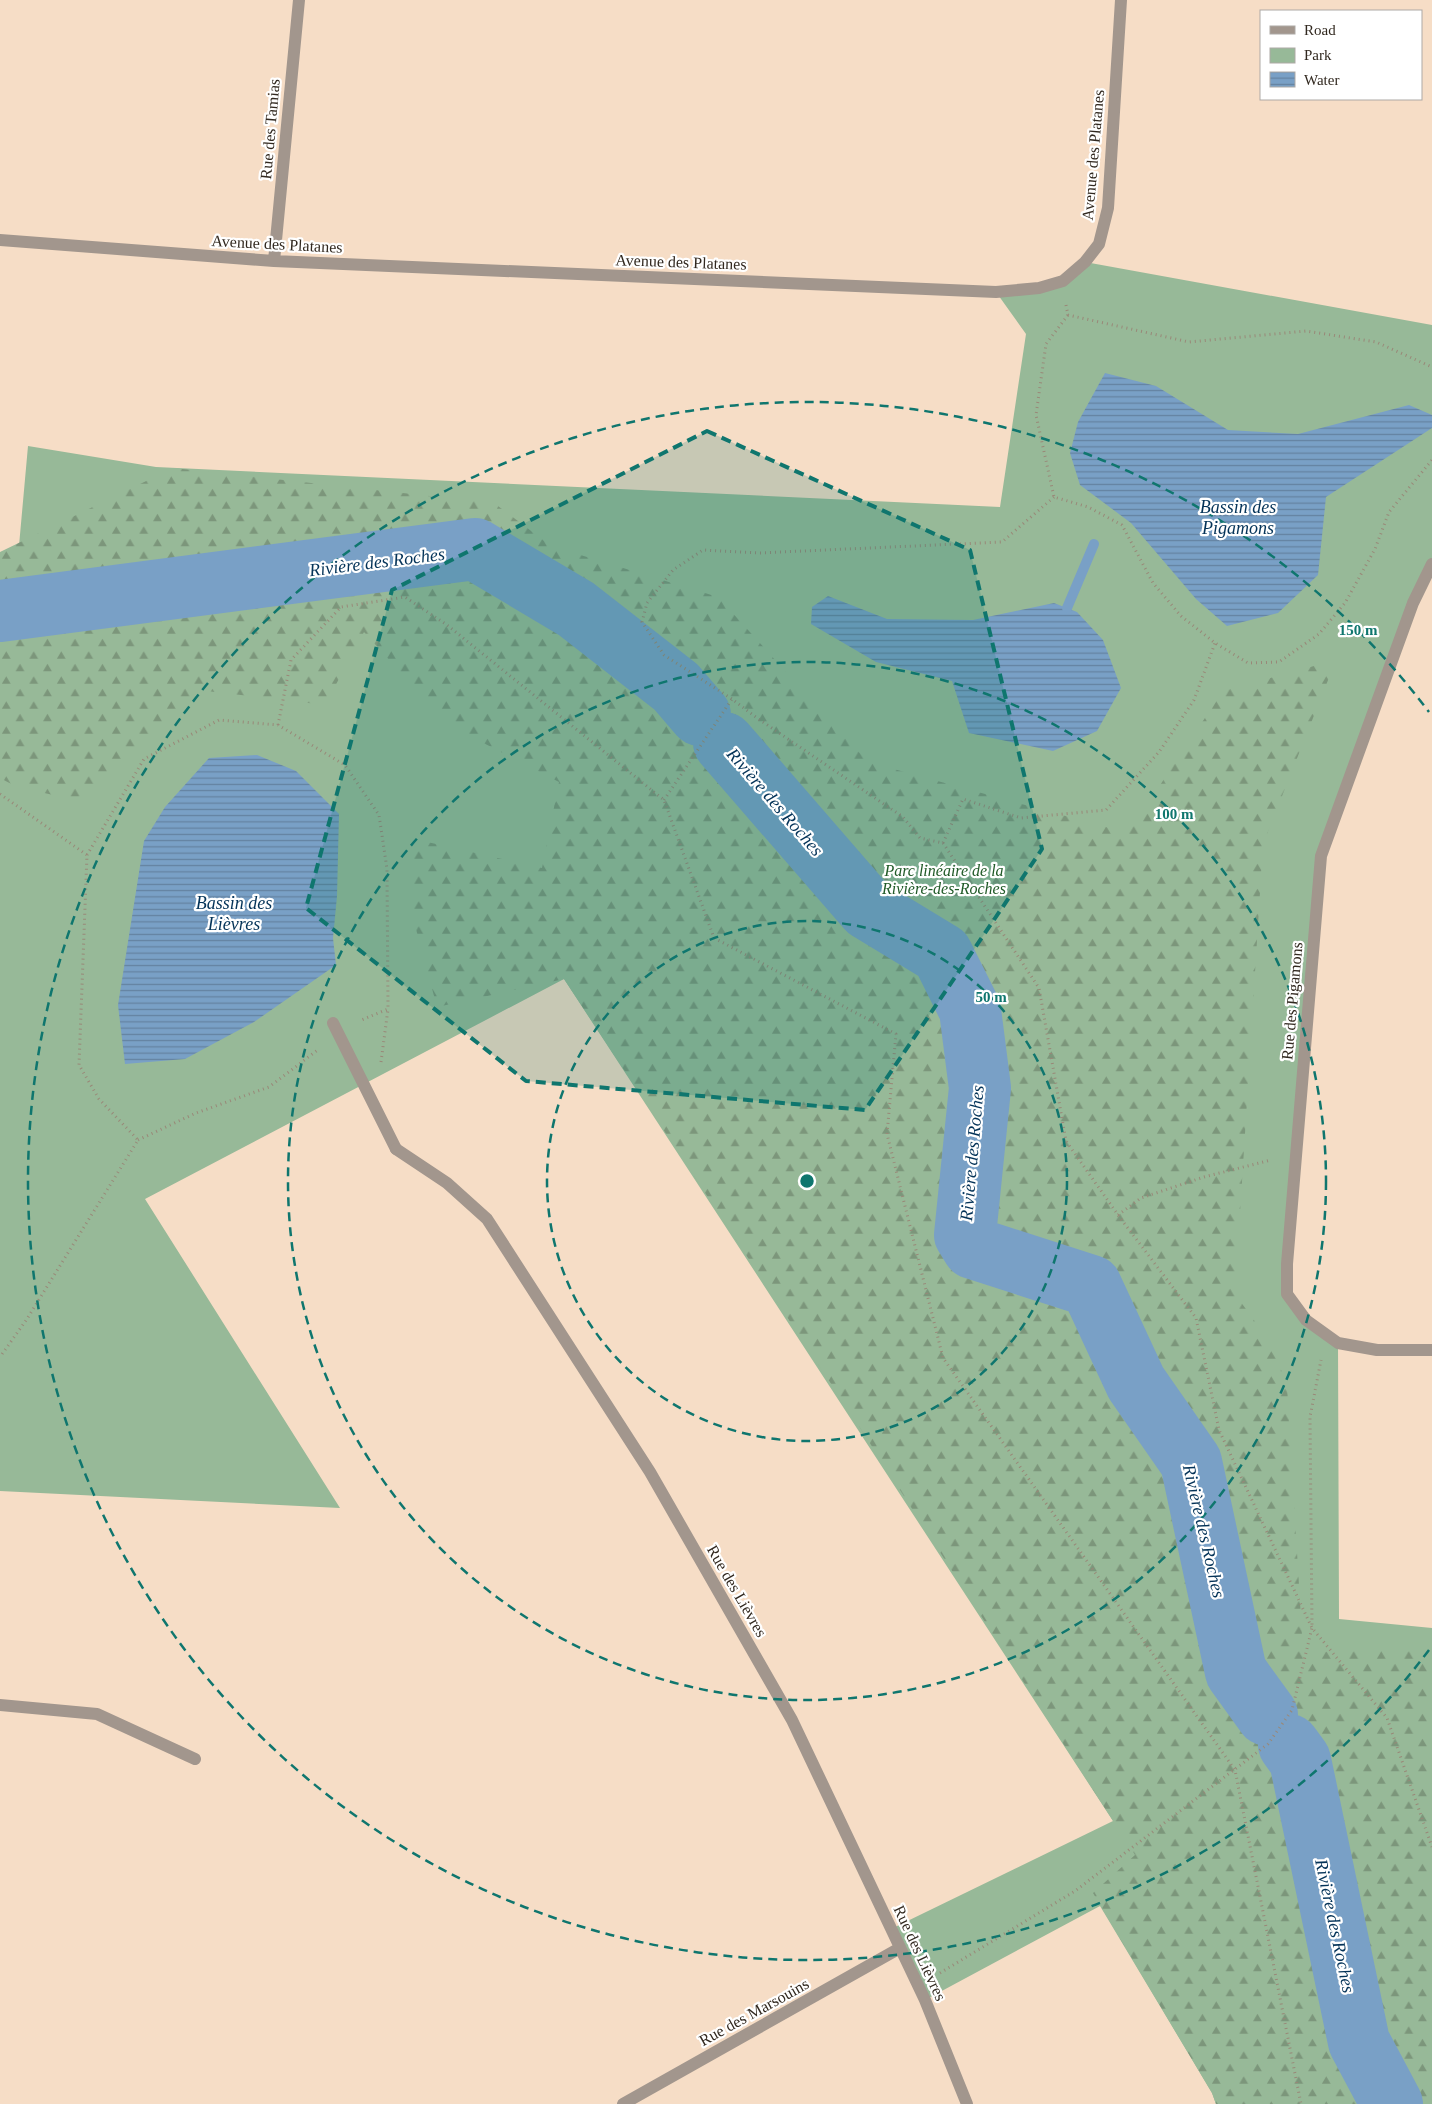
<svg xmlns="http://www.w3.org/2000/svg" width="1432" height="2104" font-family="'Times New Roman',serif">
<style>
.green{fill:#97b998}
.forest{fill:url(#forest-firs)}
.water{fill:url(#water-rules)}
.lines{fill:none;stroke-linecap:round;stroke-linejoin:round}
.stream{stroke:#79a0c6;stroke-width:10}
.river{stroke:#79a0c6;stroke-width:62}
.path{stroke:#998878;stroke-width:3;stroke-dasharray:1 4;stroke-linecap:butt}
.service{stroke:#a2968d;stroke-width:12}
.minor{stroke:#a2968d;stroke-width:12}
.marked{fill:#0f766e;fill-opacity:0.2;stroke:#0f766e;stroke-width:4;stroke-dasharray:10 6;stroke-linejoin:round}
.ring{fill:none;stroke:#0f766e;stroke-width:2.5;stroke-dasharray:9 6}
.labels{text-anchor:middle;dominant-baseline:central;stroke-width:4.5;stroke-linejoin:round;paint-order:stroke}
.street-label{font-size:16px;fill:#31281f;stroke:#fff}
.park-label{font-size:16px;font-style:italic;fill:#205a27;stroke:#fff}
.water-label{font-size:18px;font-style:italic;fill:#043358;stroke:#fff}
.centre{fill:#0f766e;stroke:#fff;stroke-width:2.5}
.ring-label{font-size:15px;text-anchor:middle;font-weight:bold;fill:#0f766e;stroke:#fff;stroke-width:4.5;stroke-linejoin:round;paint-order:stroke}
</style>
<defs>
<pattern id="forest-firs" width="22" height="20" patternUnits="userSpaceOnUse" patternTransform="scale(1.25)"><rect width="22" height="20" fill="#97b998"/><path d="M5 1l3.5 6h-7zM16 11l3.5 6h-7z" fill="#7c967b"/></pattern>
<pattern id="water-rules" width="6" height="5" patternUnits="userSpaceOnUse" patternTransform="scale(1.25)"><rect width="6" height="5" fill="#79a0c6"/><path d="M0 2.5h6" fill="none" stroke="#6482a0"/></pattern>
</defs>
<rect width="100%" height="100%" fill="#f6ddc6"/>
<path class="green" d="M1085,262L1432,325V564L1321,856L1287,1294L1338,1343L1339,1619L1432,1628V2104H1216L1212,2093L1100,1906L925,2000L891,1929L1113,1821L564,979L145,1199L340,1508L0,1491V578L16,579L28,446L156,467L1000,507L1026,334L996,292L1039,288Z"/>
<path class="forest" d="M173,468L494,503L551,546L718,597L868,762L1128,833L1223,691L1336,660L1263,844L1235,1294L1272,1345L1287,1386L1303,1652L1432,1650V2104H1216L1212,2093L1093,1893L1135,1855L853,1417L564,979L437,1007L413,918L414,839L542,868L559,782L447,724L364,632L325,705L198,690L76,800L17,787L0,778V552Z"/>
<path class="water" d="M1105,373L1156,386L1228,430L1298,434L1409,405L1432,415V428L1326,497L1318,575L1278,613L1227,626L1196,599L1131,523L1080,485L1070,453L1078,422Z
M828,596L887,619L973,620L1054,603L1077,612L1103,640L1121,688L1097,731L1053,751L969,733L952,681L876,662L811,624L812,607Z
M257,755L296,771L339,814L337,896L333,938L336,965L254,1022L185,1059L125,1064L118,1005L144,841L165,807L209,758Z"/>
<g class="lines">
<path class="stream" d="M1067,608L1094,544"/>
<path class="river" d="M0,611L475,549L576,609L676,687L700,715
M724,743L868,909L942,954L970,1010L980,1088L965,1235L973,1248L1091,1286L1136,1383L1191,1462L1236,1672L1267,1715
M1289,1745L1300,1760L1359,2042L1392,2104"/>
<path class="path" d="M1066,305L1068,315L1189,342L1306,331L1376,342L1432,367
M1068,315L1046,344L1036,415L1054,497L1088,507L1122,525L1153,583L1181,616L1215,643L1248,663L1279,662L1319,634L1345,603L1375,549L1389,512L1432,460
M1054,497L1002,542L759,553L703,550L673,570L647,603L642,622L664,655L732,699L757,718L903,817L920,838L943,843L963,799L1021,818L1106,810L1159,752L1194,700L1215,643
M278,725L291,660L341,607L405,597L447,625L664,800L714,938L896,1034L887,1134L943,1358L1235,1770L1301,2104
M0,794L87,855L79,1065L99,1099L138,1140L27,1319L0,1357
M664,800L732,699
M943,843L1039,988L1066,1141L1118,1215L1196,1318L1219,1430L1312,1628L1387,1718L1432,1847
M87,855L144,759L219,720L278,725L345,765L379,815L387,869L388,1009L359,1021
M381,1062L388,1009
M138,1140L196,1113L269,1087L319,1049
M1118,1215L1141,1198L1204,1177L1271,1160
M940,1973L1075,1891L1268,1744L1292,1710L1312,1628L1310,1417L1321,1360"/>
<path class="service" d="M333,1023L396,1149"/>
<path class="minor" d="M0,240L274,261L996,292L1039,288L1063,281L1085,262L1099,244L1108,208L1121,0
M274,261L299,0
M1432,564L1413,603L1321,856L1287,1264V1294L1306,1320L1338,1343L1377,1350H1432
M396,1149L447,1183L487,1219L650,1472L792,1720L925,2000L967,2104
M0,1705L97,1714L195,1759
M623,2104L900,1948"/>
</g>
<path class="marked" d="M707,431L970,550L1042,849L865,1110L526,1081L306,908L392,590Z"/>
<g class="ring">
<circle cx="807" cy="1181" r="260"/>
<circle cx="807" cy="1181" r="519"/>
<path d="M1429 1650A779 779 0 1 1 1429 712"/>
</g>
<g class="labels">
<g class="street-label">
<text transform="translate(270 129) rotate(-85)">Rue des Tamias</text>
<text transform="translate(1093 155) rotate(-85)">Avenue des Platanes</text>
<text transform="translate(277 244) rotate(3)">Avenue des Platanes</text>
<text transform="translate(681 262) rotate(2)">Avenue des Platanes</text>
<text transform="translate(1292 1001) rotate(-85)">Rue des Pigamons</text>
<text transform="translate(737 1591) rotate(60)">Rue des Lièvres</text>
<text transform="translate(920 1953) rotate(65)">Rue des Lièvres</text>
<text transform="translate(754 2012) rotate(-29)">Rue des Marsouins</text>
</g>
<g class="park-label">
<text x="944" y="870">Parc linéaire de la<tspan x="944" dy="18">Rivière-des-Roches</tspan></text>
</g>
<g class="water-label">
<text x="1238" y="507">Bassin des<tspan x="1238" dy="21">Pigamons</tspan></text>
<text transform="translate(377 562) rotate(-7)">Rivière des Roches</text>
<text transform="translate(775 802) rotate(49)">Rivière des Roches</text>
<text x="234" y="903">Bassin des<tspan x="234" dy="21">Lièvres</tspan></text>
<text transform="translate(972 1153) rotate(-85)">Rivière des Roches</text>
<text transform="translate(1204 1531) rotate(77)">Rivière des Roches</text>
<text transform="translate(1335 1926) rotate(78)">Rivière des Roches</text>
</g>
</g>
<circle cx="807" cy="1181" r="8" class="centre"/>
<g class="ring-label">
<text x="1358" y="635">150 m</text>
<text x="1174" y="819">100 m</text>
<text x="991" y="1002">50 m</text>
</g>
<rect x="1260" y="10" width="162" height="90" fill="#ffffff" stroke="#ada9a5"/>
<rect x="1270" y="26" width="25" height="8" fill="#a2968d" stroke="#ada9a5"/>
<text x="1304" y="35" font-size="15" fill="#31281f">Road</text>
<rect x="1270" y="48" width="25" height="15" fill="#97b998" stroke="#ada9a5"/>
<text x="1304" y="60" font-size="15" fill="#31281f">Park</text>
<rect x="1270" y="72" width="25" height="15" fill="url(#water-rules)" stroke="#ada9a5"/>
<text x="1304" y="85" font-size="15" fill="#31281f">Water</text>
</svg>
